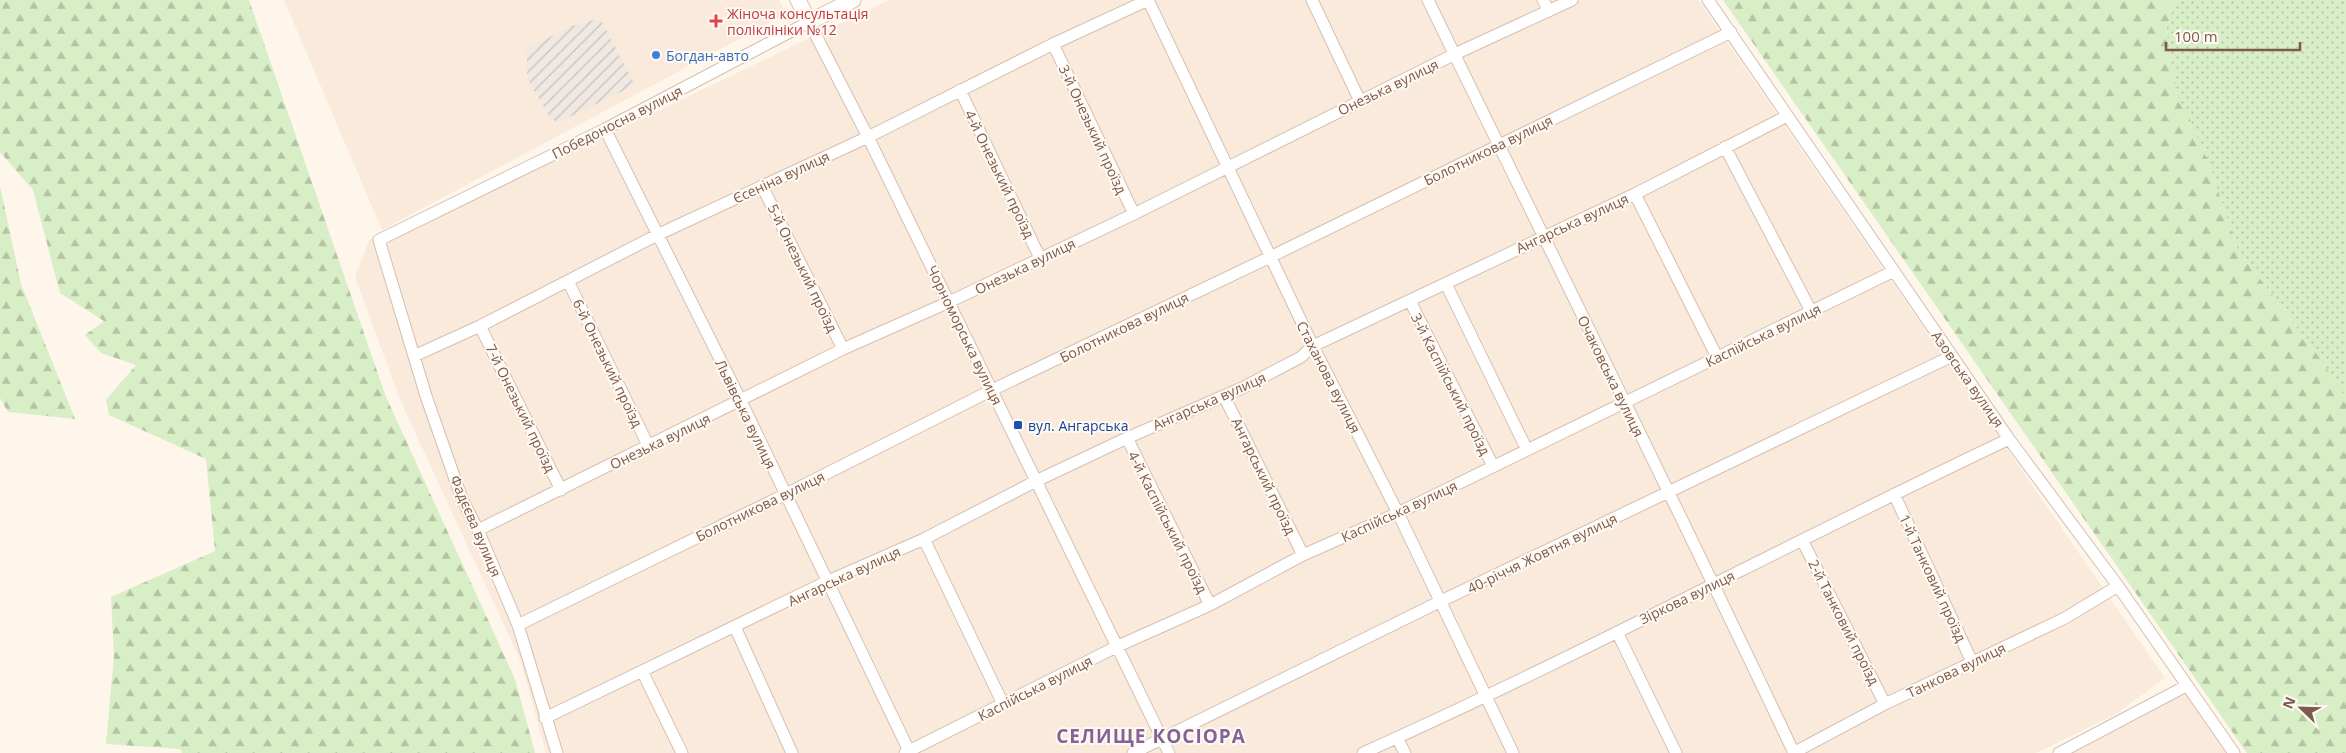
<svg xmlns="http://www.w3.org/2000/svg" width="2346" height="753" font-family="'Open Sans',sans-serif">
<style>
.residential{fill:#f9eadb}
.industrial{fill:url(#industrial-furrows)}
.grass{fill:url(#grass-dots)}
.forest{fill:url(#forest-firs)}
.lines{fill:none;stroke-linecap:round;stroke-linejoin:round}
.street-casing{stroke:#d5bfb1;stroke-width:13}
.secondary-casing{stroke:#dac1b0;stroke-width:17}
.street{stroke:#fff;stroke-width:11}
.secondary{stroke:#fff;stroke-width:15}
.health-dot{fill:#e0444e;stroke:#fffaf3;stroke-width:2}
.shop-dot{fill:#3f7fe0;stroke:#fffaf3;stroke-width:2}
.transit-dot{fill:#1a4fb4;stroke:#fffaf3;stroke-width:2}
.labels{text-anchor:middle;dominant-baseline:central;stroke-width:4;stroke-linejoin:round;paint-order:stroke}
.health-label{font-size:14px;fill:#be3a42;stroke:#fffaf3;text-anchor:start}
.shop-label{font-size:14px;fill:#366cbe;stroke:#fffaf3;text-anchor:start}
.street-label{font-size:14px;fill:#7d5a4a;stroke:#fffaf3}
.transit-label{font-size:14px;fill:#164399;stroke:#fffaf3;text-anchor:start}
.district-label{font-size:19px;font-weight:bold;letter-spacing:1px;fill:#846398;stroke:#fffaf3}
</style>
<defs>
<pattern id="industrial-furrows" width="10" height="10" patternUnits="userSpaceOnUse" patternTransform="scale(1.25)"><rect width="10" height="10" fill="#f0e9e3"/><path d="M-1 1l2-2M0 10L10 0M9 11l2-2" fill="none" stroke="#c8c0ba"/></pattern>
<pattern id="grass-dots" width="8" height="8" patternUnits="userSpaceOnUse" patternTransform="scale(1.25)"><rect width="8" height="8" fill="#d8eec6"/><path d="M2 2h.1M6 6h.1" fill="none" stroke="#b4c4a3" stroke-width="1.8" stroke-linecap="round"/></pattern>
<pattern id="forest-firs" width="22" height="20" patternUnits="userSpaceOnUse" patternTransform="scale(1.25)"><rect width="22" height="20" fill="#d8eec6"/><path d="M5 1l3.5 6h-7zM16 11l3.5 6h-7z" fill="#b4c4a3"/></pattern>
</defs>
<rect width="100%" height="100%" fill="#fef6eb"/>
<path class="residential" d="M284,0H779L786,14L382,230Z
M889,0H1698L2165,678L2116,714L2036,753H546L521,662L401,402L355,277L369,240L591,143Z
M2186,686L2234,753H2059Z"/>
<path class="industrial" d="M593,20H601L635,85L557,123L549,116L527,78V49L569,27Z"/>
<path class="grass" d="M2176,0H2346V399L2319,357L2238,250L2209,164L2179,104L2166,29Z"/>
<path class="forest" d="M0,0H249L386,397L515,679L535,753H182L181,749L106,744L114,656L111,597L215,551L206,459L109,415L106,400L136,365L101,353L85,335L104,321L60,293L33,190L0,152Z
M1723,0H2176L2166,29L2179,103L2189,117L2209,164L2238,250L2319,357L2346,398V753H2247Z
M0,186L21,284L75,419L8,412L0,398Z"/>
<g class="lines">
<defs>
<path id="street" d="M1148,0L1313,346L1398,513L1513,753
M1312,0L1360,101
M1428,0C1550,251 1675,501 1794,753
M1543,0L1549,11
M1708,0L2009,439L2118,586L2234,753
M1053,44L1134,214
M960,90L1040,258
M605,129L741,401L910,753
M1725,147L1811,311
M762,186L843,349
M1635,194L1717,357
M568,281L648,445
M1446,284L1527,450
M1410,301L1493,466
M480,326L561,490
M414,356L480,326L657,235L868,137L1053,44L1148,0
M1224,396L1303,555
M1127,438L1210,605
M1894,494L1972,662
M478,530L843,349L949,302L1134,214L1455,54L1572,0
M924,539L1003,704
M1802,540L1885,704
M518,625L784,495L992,390L1270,257L1731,32
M735,627L792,753
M1617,632L1676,753
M642,671L682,753
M545,718L826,582L924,539L1036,481L1127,438L1242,388L1301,357L1313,346L1635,194L1787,116
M1397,738L1405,753
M557,753L518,625L478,530L462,499L426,396L379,240L605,129L809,22L868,137L1169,753
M905,753L1118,646L1210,605L1303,555L1398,513L1894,271
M1133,753L1439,602L1952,356
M1363,753C1582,655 1793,541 2009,439
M1793,753L1885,704L2065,618L2118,586
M2059,753L2186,686"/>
<path id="secondary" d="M798,0L809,22L853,0"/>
</defs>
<use href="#street" class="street-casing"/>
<use href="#secondary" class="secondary-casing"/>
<use href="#street" class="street"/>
<use href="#secondary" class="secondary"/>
</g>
<path class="health-dot" d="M713.5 13.5h5v5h5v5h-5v5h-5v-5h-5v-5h5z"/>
<circle class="shop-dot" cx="656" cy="55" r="5"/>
<rect class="transit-dot" x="1013" y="420" width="10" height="10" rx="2.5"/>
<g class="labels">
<g class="health-label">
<text x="727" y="13">Жіноча консультація<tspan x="727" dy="16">поліклініки №12</tspan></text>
</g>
<g class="shop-label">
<text x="666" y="55">Богдан-авто</text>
</g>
<g class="street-label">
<text transform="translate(1388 87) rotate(-26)">Онезька вулиця</text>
<text transform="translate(617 122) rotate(-27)">Победоносна вулиця</text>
<text transform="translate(1093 129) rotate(65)">3-й Онезький проїзд</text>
<text transform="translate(1488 150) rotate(-26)">Болотникова вулиця</text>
<text transform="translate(1000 174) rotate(64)">4-й Онезький проїзд</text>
<text transform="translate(781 177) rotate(-25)">Єсеніна вулиця</text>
<text transform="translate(1572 223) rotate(-25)">Ангарська вулиця</text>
<text transform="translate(1025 266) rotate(-26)">Онезька вулиця</text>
<text transform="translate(803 268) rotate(64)">5-й Онезький проїзд</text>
<text transform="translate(1124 327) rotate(-26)">Болотникова вулиця</text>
<text transform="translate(965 335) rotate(64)">Чорноморська вулиця</text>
<text transform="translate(1763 335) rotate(-26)">Каспійська вулиця</text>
<text transform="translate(608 363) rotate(64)">6-й Онезький проїзд</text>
<text transform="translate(1611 376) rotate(64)">Очаковська вулиця</text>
<text transform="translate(1329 377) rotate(63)">Стаханова вулиця</text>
<text transform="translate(1968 379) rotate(55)">Азовська вулиця</text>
<text transform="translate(1451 384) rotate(63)">3-й Каспійський проїзд</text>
<text transform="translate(1209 401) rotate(-24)">Ангарська вулиця</text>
<text transform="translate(521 408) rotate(64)">7-й Онезький проїзд</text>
<text transform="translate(746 414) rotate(64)">Львівська вулиця</text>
<text transform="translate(660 441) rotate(-26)">Онезька вулиця</text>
<text transform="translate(1264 476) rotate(64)">Ангарський проїзд</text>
<text transform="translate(760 506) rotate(-26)">Болотникова вулиця</text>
<text transform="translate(1399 511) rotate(-25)">Каспійська вулиця</text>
<text transform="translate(1168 522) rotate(63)">4-й Каспійський проїзд</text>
<text transform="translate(476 526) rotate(67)">Фадєєва вулиця</text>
<text transform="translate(1542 553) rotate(-26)">40-річчя Жовтня вулиця</text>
<text transform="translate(844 576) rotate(-25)">Ангарська вулиця</text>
<text transform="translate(1933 578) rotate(65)">1-й Танковий проїзд</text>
<text transform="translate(1687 597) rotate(-26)">Зіркова вулиця</text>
<text transform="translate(1844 622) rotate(63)">2-й Танковий проїзд</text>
<text transform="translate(1956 670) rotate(-26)">Танкова вулиця</text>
<text transform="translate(1035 688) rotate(-27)">Каспійська вулиця</text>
</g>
<g class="transit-label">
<text x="1028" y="425">вул. Ангарська</text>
</g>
<g class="district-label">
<text x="1151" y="736">СЕЛИЩЕ КОСІОРА</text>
</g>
</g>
<g transform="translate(2301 708) rotate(293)" stroke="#fffaf3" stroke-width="4" paint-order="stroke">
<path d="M0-4L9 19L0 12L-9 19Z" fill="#7d5a4a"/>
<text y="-8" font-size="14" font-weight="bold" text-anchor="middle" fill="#7d5a4a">N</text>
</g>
<path d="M2166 42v8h134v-8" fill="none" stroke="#7d5a4a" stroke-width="2.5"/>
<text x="2174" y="42" font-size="15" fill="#7d5a4a" stroke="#fffaf3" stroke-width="4" paint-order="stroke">100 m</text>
</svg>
